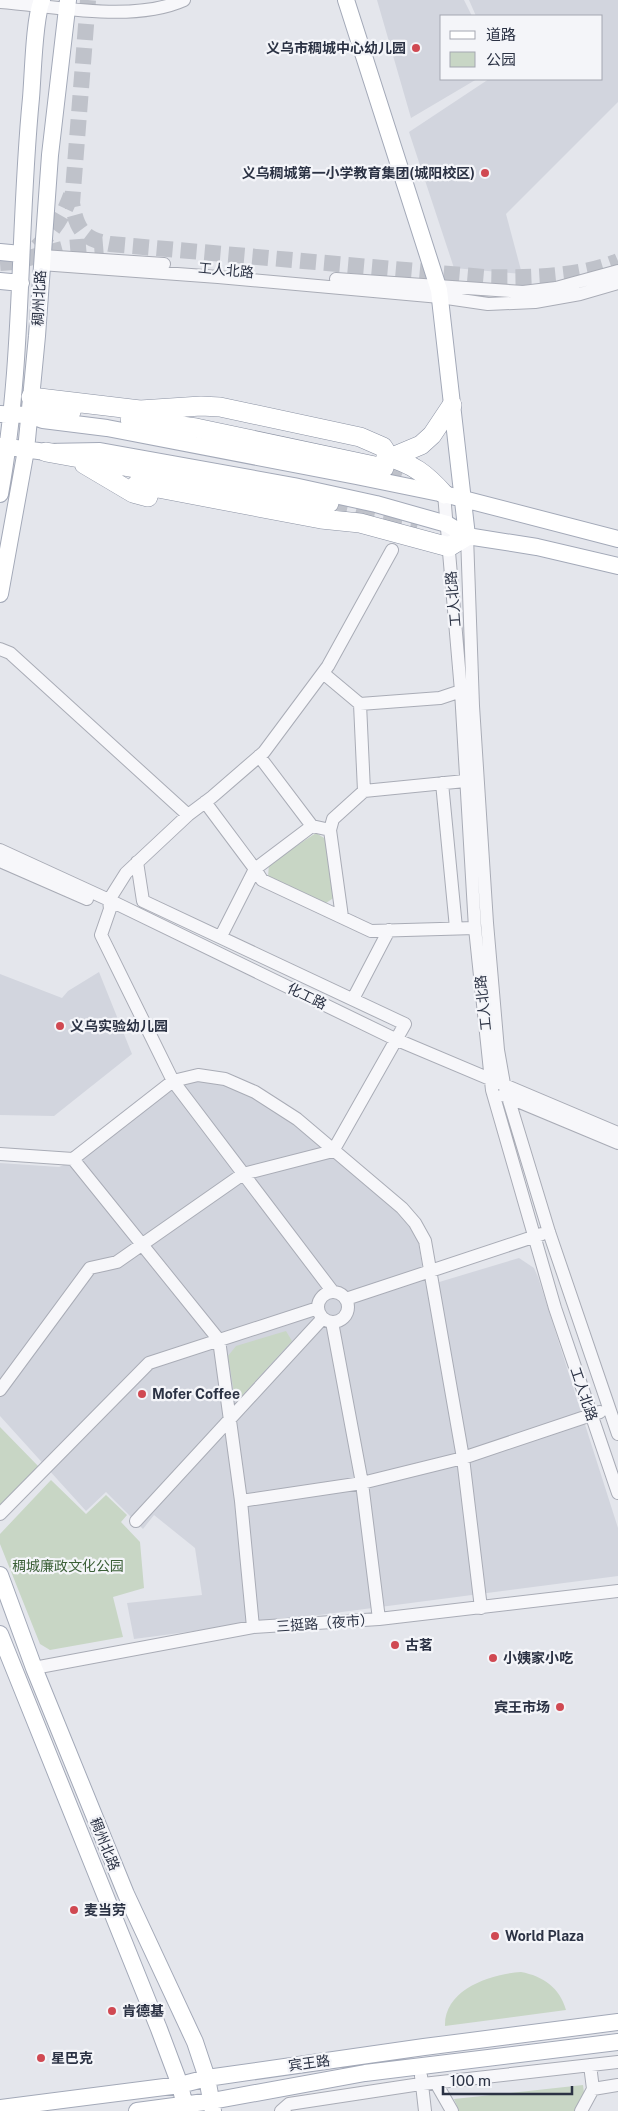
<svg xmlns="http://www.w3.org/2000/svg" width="618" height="2111" font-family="'Public Sans','Noto Sans SC',sans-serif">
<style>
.built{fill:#d2d5de}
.green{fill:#c8d6c5}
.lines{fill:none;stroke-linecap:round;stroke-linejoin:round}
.major-tunnel{stroke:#bfc2ca;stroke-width:16;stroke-dasharray:16 8;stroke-linecap:butt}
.highway-tunnel{stroke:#bfc2ca;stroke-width:19;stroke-dasharray:19 9;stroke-linecap:butt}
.minor-casing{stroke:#a9acb6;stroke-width:14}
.major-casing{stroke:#a3a9b8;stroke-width:18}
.highway-casing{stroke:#8b92a3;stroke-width:20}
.minor{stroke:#f7f7fa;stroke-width:12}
.major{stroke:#fff;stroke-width:16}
.highway{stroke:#fff;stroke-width:19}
.poi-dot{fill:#d04952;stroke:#f4f5f9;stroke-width:2}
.labels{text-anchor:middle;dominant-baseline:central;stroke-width:4.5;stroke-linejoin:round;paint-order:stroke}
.poi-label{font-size:14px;font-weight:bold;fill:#2b3244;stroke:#f4f5f9;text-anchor:start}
.street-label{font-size:14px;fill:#2b3244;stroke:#f4f5f9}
.park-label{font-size:14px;fill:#3c6038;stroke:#f4f5f9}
</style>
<rect width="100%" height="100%" fill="#e4e6ec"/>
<path class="built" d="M377,0H464L472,16H442V79H477L411,118Z
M469,0H618V102L506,214L522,274L454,268L409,132L489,79H602V16H476Z
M99,972L132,1054L54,1116L0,1115V974L62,998L68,991Z
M192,1081L224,1083L283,1113L397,1211L417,1236L426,1286L519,1258L534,1268L538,1277L618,1528V1576L134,1639L127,1603L202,1595L195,1548L154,1515L143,1529L106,1492L86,1511L0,1416V1163L59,1167L85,1155L159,1096Z"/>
<path class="green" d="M316,833L329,841L335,897L323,905L268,877L269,864Z
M286,1331L292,1341L239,1399H235L228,1356L236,1346Z
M0,1427L39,1467L0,1507Z
M51,1480L86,1514L106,1495L127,1515L121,1522L140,1542L144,1588L113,1597L123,1637L50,1650L40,1644L0,1544V1534Z
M521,1972C543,1976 560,1988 566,2010L445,2026C444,1989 491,1974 521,1972Z
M583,2085L584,2093L574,2111H459L454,2099Z"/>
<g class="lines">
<path class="major-tunnel" d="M88,0L72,203C77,230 83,239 110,244L485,277C526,278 581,277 618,261
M37,247C53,231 63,217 71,195
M0,263L14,262L66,248L103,245"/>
<path class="highway-tunnel" d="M384,468L426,489
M329,503L385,516L418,520"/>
<defs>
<path id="minor" d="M0,2C55,6 133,23 184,0
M42,256L164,264
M41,264L218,277L440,297L488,304L535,302L580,294L618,283
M336,279L523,292L556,288L618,271
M444,494L461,691L475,928L492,1090L555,1308L618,1493
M467,536L473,706L487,923L498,1050L504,1084L549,1232L618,1434
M0,649L10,653L188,815
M323,673L360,704L364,791
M360,704L440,698L461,691
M442,783L456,928
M205,802L255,869L312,826L259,756
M312,826L330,830L342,917
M330,830L333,819L364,791L465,781
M0,850L109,900L395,1039L618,1133
M0,861L87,899
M221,936L255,869L262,880L371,931L475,928
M353,999L389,930
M503,1095L618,1143
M0,1154L73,1159L219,1340L241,1501L253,1627
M73,1159L173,1081L198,1075L225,1079L255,1092L297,1119L402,1208L415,1223L425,1241L463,1458L481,1608
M333,1292L173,1081L101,935L110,909L109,900L126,873L188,815L212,797L264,752L328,666L392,550
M318 1307a15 15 0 1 1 30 0a15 15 0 1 1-30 0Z
M346,1299L542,1234
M332,1322L362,1483L379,1619
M0,1390L90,1268L117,1262L243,1174L333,1151L405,1024L143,901L137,862
M241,1501L362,1483L463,1458L600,1412
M0,1514L149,1363L318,1308
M136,1521L323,1318
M34,1668L253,1627L379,1619L618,1591
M421,2076L425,2111
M436,2083L452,2111
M593,2089L618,2085
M281,2111L289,2104L414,2085L618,2062
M581,2111L593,2089L590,2065"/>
<path id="major" d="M346,0L439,290L467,536
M0,252L21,254
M0,281L21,283
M0,414L30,415L43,420L107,428L356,476L444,494L618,539
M0,446L46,452L100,451L294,486L376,504L447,524L467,536L537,547L618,566
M0,494C24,363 18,229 31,98C33,75 34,18 42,0
M0,594L26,450L37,336L50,155L68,0
M0,1575L34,1668L126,1894L195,2042L207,2078L213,2111
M0,1634L159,2029L180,2085L186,2111
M0,2108L180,2085L207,2078L424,2047L618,2022
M137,2111L212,2101L365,2073L618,2042"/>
<path id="highway" d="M31,397L140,410L201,406L220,407L360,437L383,447L390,458L421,445L432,435L452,405
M30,415L58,410L71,412
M130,419L196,428L384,468
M46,452L329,503
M386,456C414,465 425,473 444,494
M84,464L133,493L148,497
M137,484L321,519L360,523L449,547L467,536"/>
</defs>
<use href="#minor" class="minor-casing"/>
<use href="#major" class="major-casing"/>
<use href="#highway" class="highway-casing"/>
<use href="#minor" class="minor"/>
<use href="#major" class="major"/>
<use href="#highway" class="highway"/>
</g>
<g class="poi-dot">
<circle cx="416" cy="48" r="5"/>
<circle cx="485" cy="173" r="5"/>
<circle cx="60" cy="1026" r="5"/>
<circle cx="142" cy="1394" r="5"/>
<circle cx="395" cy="1645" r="5"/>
<circle cx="493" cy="1658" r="5"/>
<circle cx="560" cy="1707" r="5"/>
<circle cx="74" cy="1910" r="5"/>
<circle cx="495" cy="1936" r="5"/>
<circle cx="112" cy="2011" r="5"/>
<circle cx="41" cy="2058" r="5"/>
</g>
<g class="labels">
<g class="poi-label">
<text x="406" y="48" text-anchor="end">义乌市稠城中心幼儿园</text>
<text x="475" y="173" text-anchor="end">义乌稠城第一小学教育集团(城阳校区)</text>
<text x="70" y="1026">义乌实验幼儿园</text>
<text x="152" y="1394">Mofer Coffee</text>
<text x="405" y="1645">古茗</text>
<text x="503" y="1658">小姨家小吃</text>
<text x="550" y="1707" text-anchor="end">宾王市场</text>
<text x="84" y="1910">麦当劳</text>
<text x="505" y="1936">World Plaza</text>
<text x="122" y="2011">肯德基</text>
<text x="51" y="2058">星巴克</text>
</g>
<g class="street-label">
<text transform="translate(226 270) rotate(5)">工人北路</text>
<text transform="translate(39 298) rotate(-87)">稠州北路</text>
<text transform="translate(453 599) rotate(-95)">工人北路</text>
<text transform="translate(307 996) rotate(26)">化工路</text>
<text transform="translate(483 1003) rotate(-96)">工人北路</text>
<text transform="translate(584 1394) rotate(71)">工人北路</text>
<text transform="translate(325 1623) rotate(-4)">三挺路（夜市）</text>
<text transform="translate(105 1844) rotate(68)">稠州北路</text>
<text transform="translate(309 2063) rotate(-8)">宾王路</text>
</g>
<g class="park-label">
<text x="68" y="1566">稠城廉政文化公园</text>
</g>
</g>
<rect x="440" y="15" width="162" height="65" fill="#f4f5f9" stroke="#a4a7b1"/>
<rect x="450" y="31" width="25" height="8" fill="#ffffff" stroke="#a4a7b1"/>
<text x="486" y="40" font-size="15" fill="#2b3244">道路</text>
<rect x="450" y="52" width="25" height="15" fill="#c8d6c5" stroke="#a4a7b1"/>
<text x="486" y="65" font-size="15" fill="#2b3244">公园</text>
<path d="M443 2086v8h129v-8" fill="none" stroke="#2b3244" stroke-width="2.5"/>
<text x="450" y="2086" font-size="15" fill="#2b3244" stroke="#f4f5f9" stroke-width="4" paint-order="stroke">100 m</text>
</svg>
